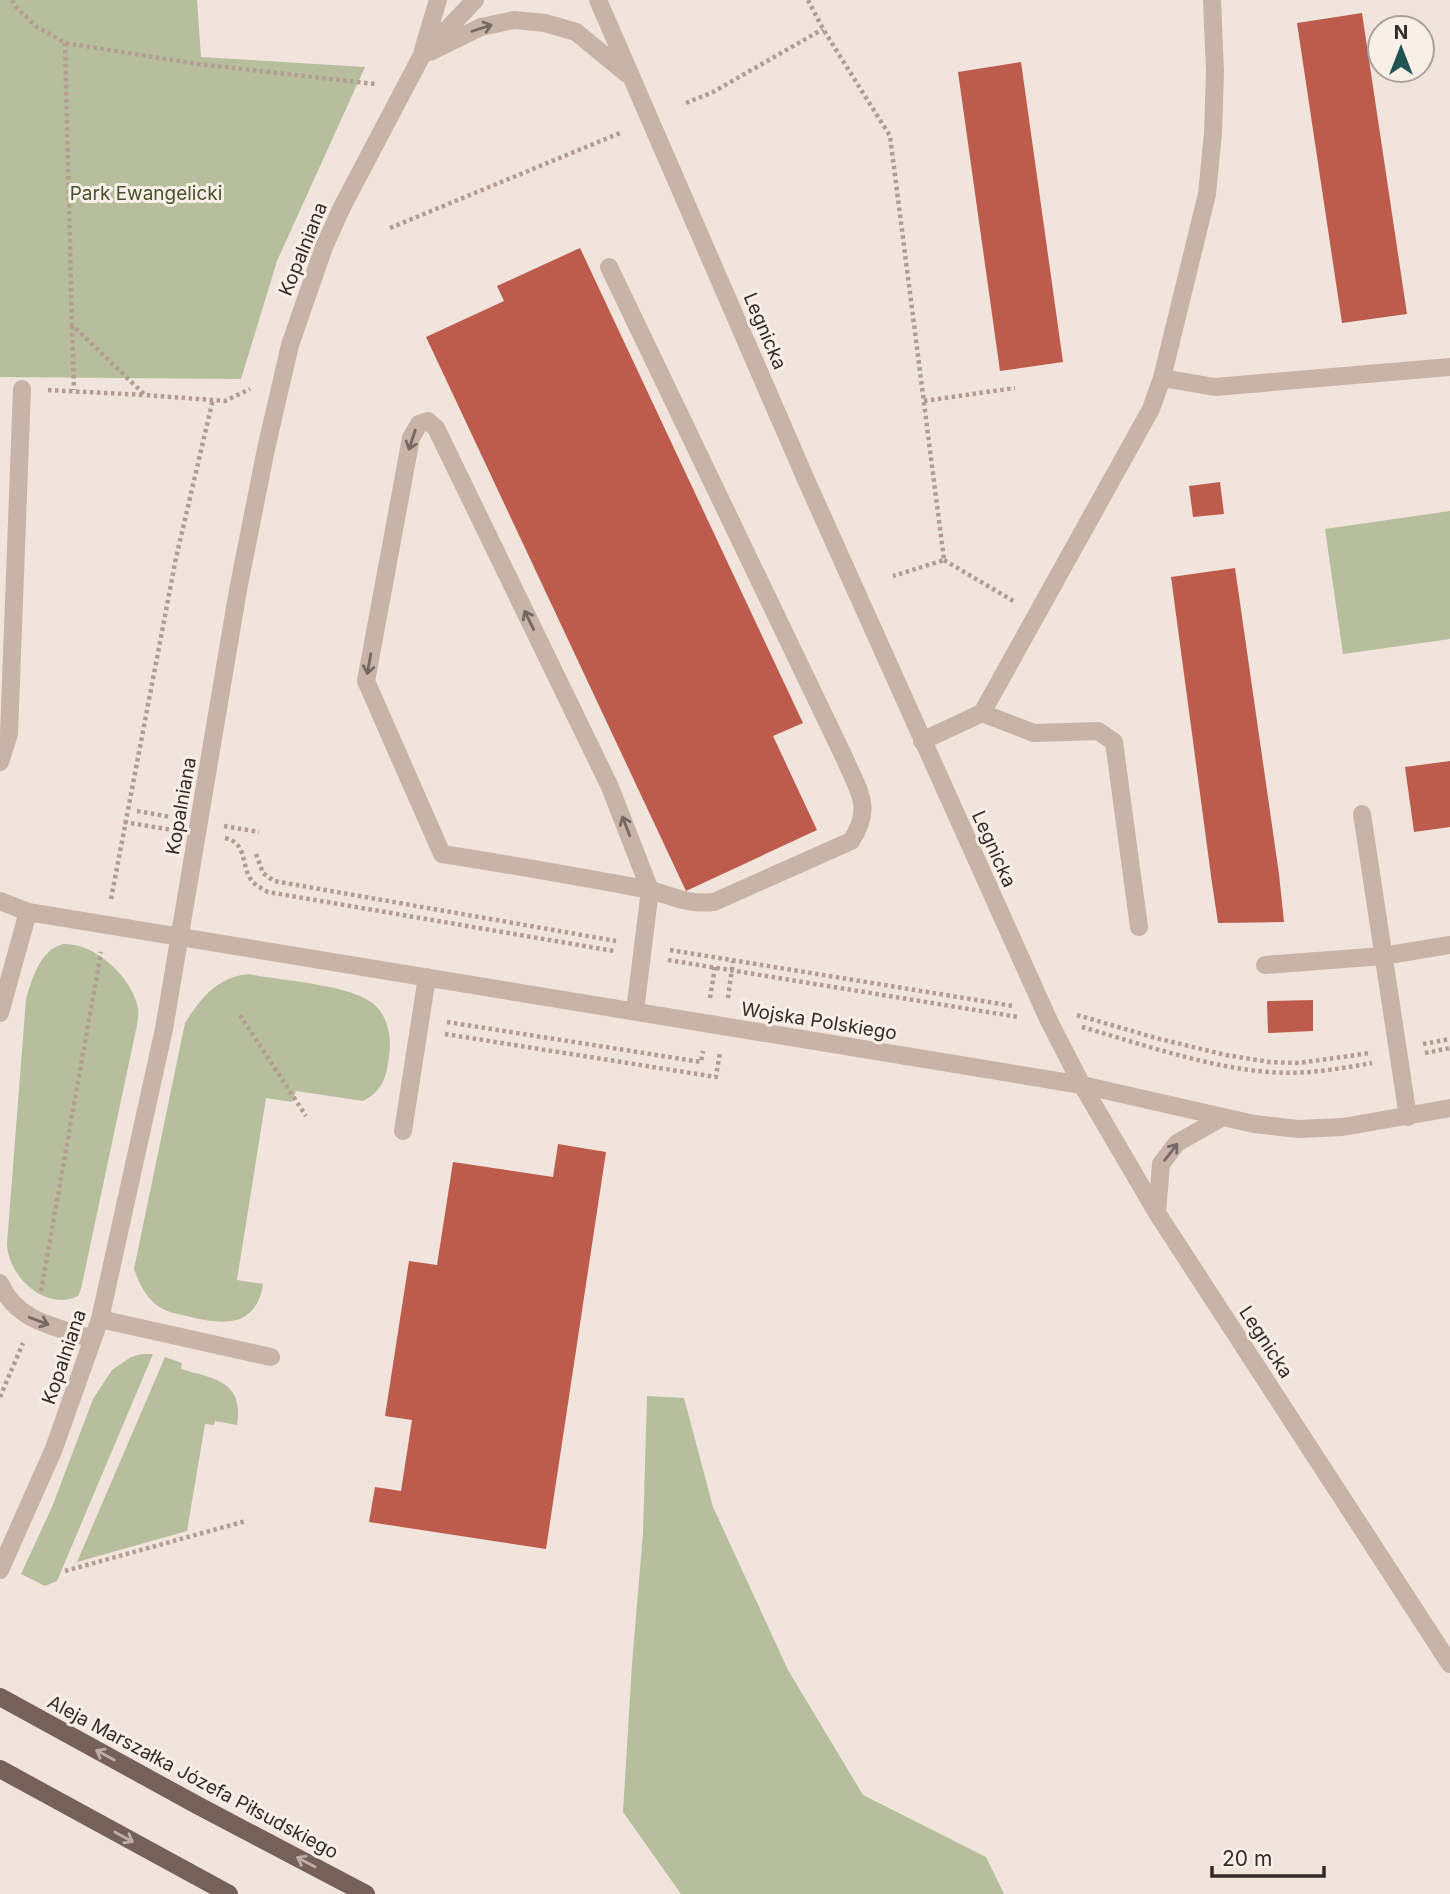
<svg xmlns="http://www.w3.org/2000/svg" width="1450" height="1894" font-family="Inter,sans-serif">
<style>
.green{fill:#b6be9d}
.building{fill:#bd5c4c}
.lines{fill:none;stroke-linecap:round;stroke-linejoin:round}
.path{stroke:#b39d93;stroke-width:4.5;stroke-dasharray:3.5 3.5;stroke-linecap:butt}
.minor{stroke:#c7b3a8;stroke-width:18}
.major{stroke:#75605a;stroke-width:18}
.oneway{stroke:#766862}
.oneway2{stroke:#bdafa8}
.labels{text-anchor:middle;dominant-baseline:central;stroke-width:6;stroke-linejoin:round;paint-order:stroke}
.park-label{font-size:19px;fill:#48512d;stroke:#f8efe7}
.street-label{font-size:19px;fill:#342a28;stroke:#f8efe7}
</style>
<rect width="100%" height="100%" fill="#f0e4dc"/>
<path class="green" d="M0,0H197L201,57L365,67L277,261L241,379L0,377Z
M1450,511V639L1343,654L1325,529Z
M63,944C94,942 132,977 138,1008C139,1013 138,1019 137,1025L81,1289L78,1296C45,1312 8,1276 7,1244L26,999C32,979 40,950 63,944Z
M249,974C281,981 346,984 371,1002C388,1014 392,1037 389,1056C387,1076 382,1092 363,1101L296,1091L292,1102L266,1098L237,1280L263,1284C256,1329 222,1325 187,1316C179,1314 169,1313 161,1308C147,1300 139,1284 134,1269L185,1023C201,998 217,977 249,974Z
M142,1354H153L57,1581L45,1586L21,1574L52,1507L93,1399L112,1370L131,1357Z
M165,1357L182,1363L181,1369C215,1379 244,1381 237,1425L215,1421L214,1425L205,1424L187,1531L77,1562Z
M647,1396L684,1398L713,1507L788,1670L863,1795L986,1857L1004,1894H681L623,1812L632,1664L643,1533Z"/>
<path class="building" d="M1362,13L1407,314L1342,323L1297,23Z
M1021,62L1063,362L1000,371L958,72Z
M580,248L803,723L773,736L817,830L686,891L426,337L504,301L497,286Z
M1220,482L1224,514L1193,517L1189,486Z
M1235,568L1279,874L1284,922L1218,923L1212,883L1171,577Z
M1450,761V827L1414,832L1405,767Z
M1313,1000V1031L1268,1033L1267,1001Z
M558,1144L606,1152L546,1549L369,1522L375,1487L401,1491L412,1420L385,1416L409,1261L437,1265L453,1162L553,1177Z"/>
<g class="lines">
<path class="path" d="M12,0L17,8L37,27L65,43L198,64L375,84
M808,0L823,29L890,136L944,560L893,576
M65,43L72,325L145,395L225,401L250,389
M686,103L713,92L823,29
M390,228L620,133
M72,326L74,390
M48,390L144,395
M924,401L1015,388
M944,560L1015,602
M137,811L171,817
M124,822L172,830
M224,826L259,832
M225,838C247,843 241,863 250,878C254,885 261,888 268,892L614,951
M256,854L263,873L274,881L616,941
M111,899L176,558L213,399
M670,950L1013,1006
M668,960L1018,1017
M710,998L715,967
M728,998L733,961
M240,1015L306,1116
M1077,1015L1156,1038L1226,1055L1269,1062L1299,1063L1370,1053
M447,1022L701,1062L703,1051
M1082,1027C1141,1044 1210,1068 1270,1072C1305,1075 1338,1069 1372,1063
M445,1034L716,1077L720,1052
M1423,1044L1450,1039
M1425,1053L1450,1048
M41,1291L101,952
M0,1397L23,1343
M65,1571L246,1521"/>
<path class="minor" d="M598,0L807,482L1049,1021L1082,1085L1157,1213L1450,1664
M423,50L438,0
M430,52L481,27L514,20L545,23L576,32L627,74
M609,267L844,757C858,791 874,806 851,841L714,902C681,905 670,893 640,888C574,876 508,864 442,854L366,681L411,438L419,424L428,421L436,428L610,787L650,890L635,1011
M1162,378L1215,387L1450,367
M982,713L1034,733L1098,731L1114,742L1139,927
M922,741L982,713L1151,409L1162,378L1207,194L1213,133L1215,72L1212,0
M0,762L9,734L22,389
M1362,814L1408,1117
M0,901L28,912L1082,1085L1254,1124L1298,1129L1343,1127L1450,1108
M1265,965L1383,956L1450,945
M0,1013L28,912
M403,1131L427,977
M1157,1213L1161,1164L1177,1143L1223,1117
M0,1283C16,1322 57,1327 93,1339
M100,1319L271,1357
M0,1570L53,1451L100,1319L164,1029L238,590L266,449L290,345L324,247L342,207L421,57L475,0"/>
<path class="major" d="M0,1697L197,1805L366,1894
M0,1769L229,1894"/>
</g>
<defs><path id="oneway-shaft" d="M-6 0H5M1.5-3L5.5 0L1.5 3" fill="none" stroke-width="1.6" stroke-linecap="round" stroke-linejoin="round" transform="scale(1.75)"/></defs>
<g class="oneway">
<use href="#oneway-shaft" transform="translate(482 28) rotate(-18)"/>
<use href="#oneway-shaft" transform="translate(412 440) rotate(108)"/>
<use href="#oneway-shaft" transform="translate(529 620) rotate(-116)"/>
<use href="#oneway-shaft" transform="translate(369 664) rotate(100)"/>
<use href="#oneway-shaft" transform="translate(626 826) rotate(-111)"/>
<use href="#oneway-shaft" transform="translate(1171 1152) rotate(-52)"/>
<use href="#oneway-shaft" transform="translate(39 1321) rotate(21)"/>
</g>
<g class="oneway2">
<use href="#oneway-shaft" transform="translate(105 1755) rotate(-151)"/>
<use href="#oneway-shaft" transform="translate(124 1837) rotate(29)"/>
<use href="#oneway-shaft" transform="translate(306 1862) rotate(-152)"/>
</g>
<g class="labels">
<g class="park-label">
<text x="146" y="193">Park Ewangelicki</text>
</g>
<g class="street-label">
<text transform="translate(303 249) rotate(-68)">Kopalniana</text>
<text transform="translate(765 331) rotate(67)">Legnicka</text>
<text transform="translate(181 806) rotate(-80)">Kopalniana</text>
<text transform="translate(994 849) rotate(66)">Legnicka</text>
<text transform="translate(819 1021) rotate(9)">Wojska Polskiego</text>
<text transform="translate(1266 1342) rotate(57)">Legnicka</text>
<text transform="translate(64 1357) rotate(-71)">Kopalniana</text>
<text transform="translate(193 1777) rotate(28)">Aleja Marszałka Józefa Piłsudskiego</text>
</g>
</g>
<g transform="translate(1401 49)"><circle r="33" fill="#f8efe7" stroke="#aaa09b" stroke-width="2"/>
<path d="M0-5L12 26L0 18L-12 26Z" fill="#205351"/>
<text y="-10" font-size="19" font-weight="bold" text-anchor="middle" fill="#342a28">N</text>
</g>
<path d="M1212 1866v10h112v-10" fill="none" stroke="#342a28" stroke-width="3.5"/>
<text x="1222" y="1866" font-size="21" fill="#342a28" stroke="#f8efe7" stroke-width="5" paint-order="stroke">20 m</text>
</svg>
